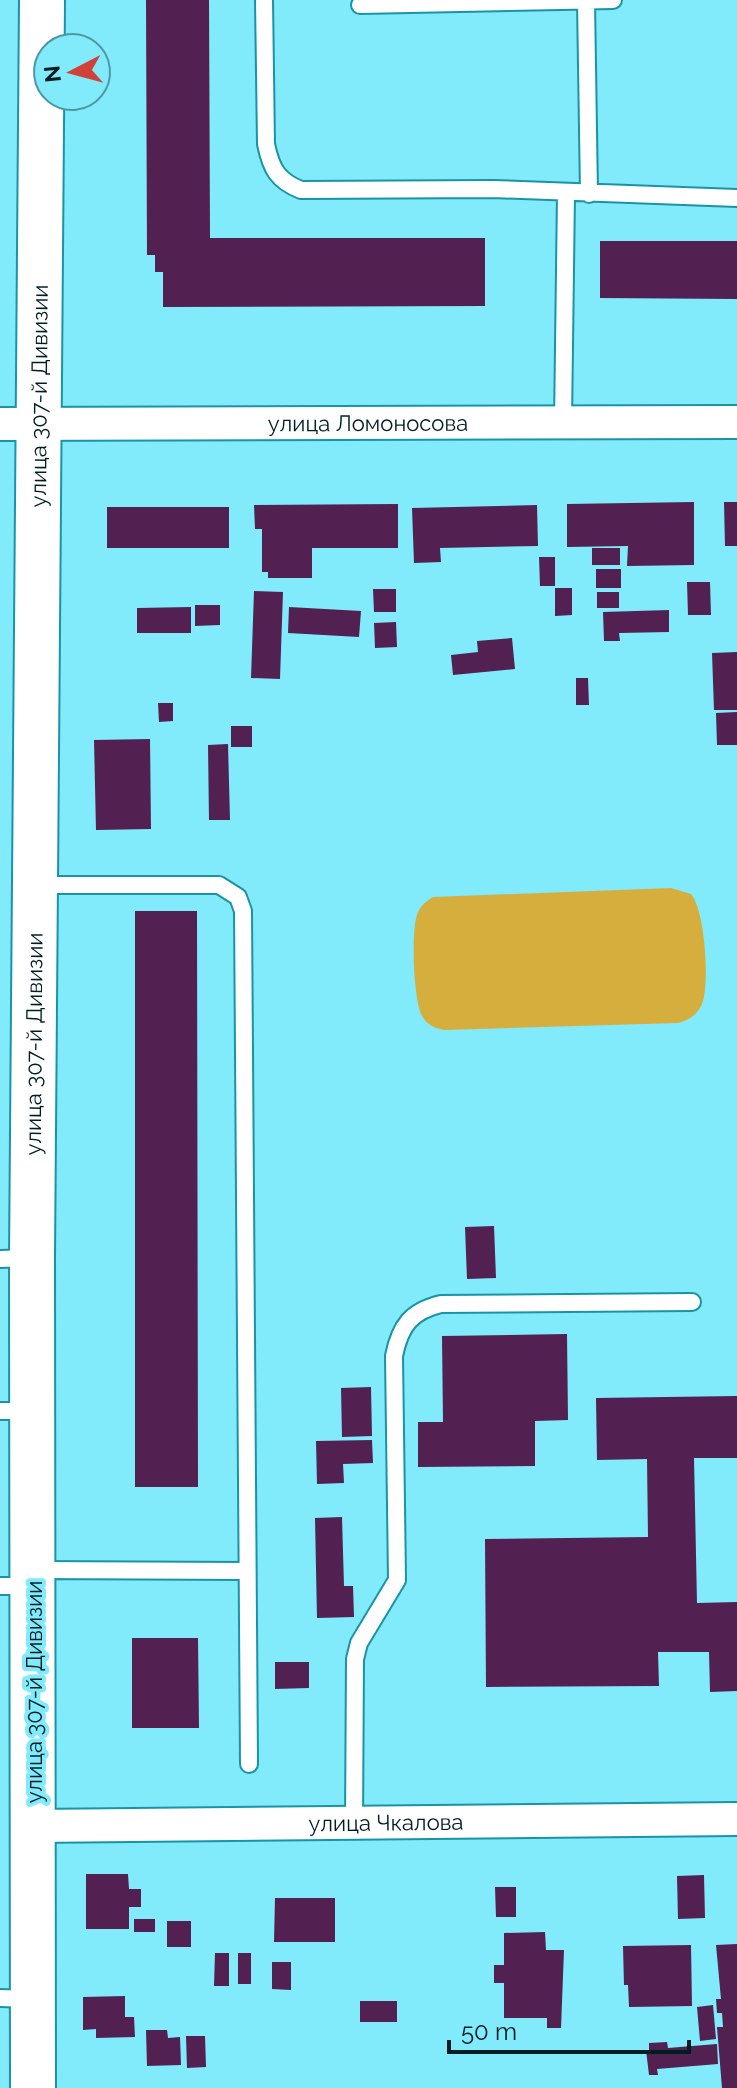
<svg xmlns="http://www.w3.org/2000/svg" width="737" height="2088" font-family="Raleway,sans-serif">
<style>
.green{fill:#d6ae3e}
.building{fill:#522051}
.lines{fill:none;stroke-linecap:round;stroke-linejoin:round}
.lane-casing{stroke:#1a94a4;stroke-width:20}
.street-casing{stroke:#1a94a4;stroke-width:36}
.secondary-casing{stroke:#1a94a4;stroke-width:48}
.lane{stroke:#fff;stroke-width:16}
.street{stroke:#fff;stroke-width:32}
.secondary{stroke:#fff;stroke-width:44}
.labels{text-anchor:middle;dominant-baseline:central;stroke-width:8;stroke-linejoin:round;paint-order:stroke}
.street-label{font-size:22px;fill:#001d22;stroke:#81eafb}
</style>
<rect width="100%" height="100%" fill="#81eafb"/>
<path class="green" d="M671,888L691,894C705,910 710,984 702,1004C697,1015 689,1020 678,1023L445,1030C437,1029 429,1026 424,1019C413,1007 411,931 417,915C420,906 425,902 433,897Z"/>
<path class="building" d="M146,0H209L210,238H485V306L163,307V272H155V255H147Z
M600,241H737V299L600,298Z
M694,502V565L627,566L628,546L567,547V504Z
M724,502H737V546H725Z
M398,504V548H312V578H268V572H262V529H255L254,505Z
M537,505L538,546L440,548L441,562L414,563L412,508Z
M107,507H229V548H107Z
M592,548H620V565H592Z
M539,557H555V586H540Z
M596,569H621V588H596Z
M687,582H710L711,615H688Z
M555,588H572V615L555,616Z
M373,589H396V612H374Z
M254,591L283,592L280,679L251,678Z
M597,592H619V608H597Z
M195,605H220V625L195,626Z
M191,607V633H137V608Z
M289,607L361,611L359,637L288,633Z
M669,610V632L619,633L620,641H604L603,612Z
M396,622L397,647L375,648L374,623Z
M512,638L515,669L453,675L451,655L478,652L477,641Z
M737,652V710H714L712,653Z
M576,678H588L589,705H576Z
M158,703H173V721L159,722Z
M737,712V745H717L716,713Z
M231,726H252V747H231Z
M150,739L151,829L96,830L94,740Z
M228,744L230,820H209L208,745Z
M135,911H197L198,1487H135Z
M494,1226L496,1278L467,1279L465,1227Z
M567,1334L568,1420L535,1421V1466L418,1467V1422H443L442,1336Z
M371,1387L372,1436L342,1437L341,1388Z
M737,1396V1458H694L697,1603L737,1602V1691L710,1692L709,1652H658L659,1686L486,1687L485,1539L648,1537L647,1459L597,1460L596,1398Z
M372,1440L373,1463L343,1464L344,1483L317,1484L316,1441Z
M342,1517L344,1586H353L354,1617L317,1618L315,1518Z
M132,1638H198L199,1728H132Z
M275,1662H309V1688L275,1689Z
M86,1874H128L129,1889H141V1907H129V1929H86Z
M704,1875L705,1918L678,1919L677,1876Z
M495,1887H516V1917H496Z
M275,1898H335V1942H274Z
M134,1919H155V1932H134Z
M167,1921H191V1947H167Z
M545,1932L546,1950H564L561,2028H547V2018H504V1983H494V1965H504V1933Z
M737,1944V2088H722L717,2027H723L722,2013H717L716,1999H721L716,1945Z
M691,1945L692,2006L629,2007L628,1985H624L623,1946Z
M215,1953H229V1986H214Z
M238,1953H251V1984H238Z
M272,1962H291V1990L272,1989Z
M125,1996V2017H134L135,2037L96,2038V2029L83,2030V1997Z
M360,2001H397V2022H360Z
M713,2005L716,2039L700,2041L697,2007Z
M146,2030H167L168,2038L180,2037L181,2065L147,2066Z
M186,2036H205L206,2067L187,2068Z
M667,2042L668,2048L717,2044L718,2064L657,2069L658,2075H649L646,2050H649V2043Z"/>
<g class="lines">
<defs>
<path id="lane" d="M264,0L266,144C271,169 278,181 301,190L493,189L737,198
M586,1L589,194
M360,5L613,0
M563,423L566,193
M36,885H219L238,897L243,911L249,1764
M0,1259L30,1258
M0,1411H30
M33,1570L247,1571
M0,1586H32
M354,1824L355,1659L359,1643L397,1580L394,1356C400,1326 411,1311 441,1304L692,1302
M0,1998L30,1999"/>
<g id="street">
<path id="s1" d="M0,424L737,422"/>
<path id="s2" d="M34,1826L737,1819"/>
</g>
<g id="secondary">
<path id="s3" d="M33,2088L32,1258L42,0"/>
</g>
</defs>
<use href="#lane" class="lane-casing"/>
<use href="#street" class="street-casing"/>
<use href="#secondary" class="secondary-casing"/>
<use href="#lane" class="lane"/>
<use href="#street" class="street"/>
<use href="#secondary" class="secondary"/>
</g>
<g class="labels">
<g class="street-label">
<text stroke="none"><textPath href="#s3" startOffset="1692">улица 307-й Дивизии</textPath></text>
<text stroke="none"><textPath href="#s1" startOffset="368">улица Ломоносова</textPath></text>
<text stroke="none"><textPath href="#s3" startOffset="1044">улица 307-й Дивизии</textPath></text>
<text transform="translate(34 1692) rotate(-90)">улица 307-й Дивизии</text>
<text stroke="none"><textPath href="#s2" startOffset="352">улица Чкалова</textPath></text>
</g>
</g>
<g transform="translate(72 72) rotate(264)"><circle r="38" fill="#81eafb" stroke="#4d98a4" stroke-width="2"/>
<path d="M0-6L14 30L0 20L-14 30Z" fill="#d04237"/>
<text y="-12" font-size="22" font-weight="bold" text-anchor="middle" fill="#001d22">N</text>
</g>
<path d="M449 2040v12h240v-12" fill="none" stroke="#001d22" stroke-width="4"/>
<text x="461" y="2040" font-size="24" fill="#001d22" stroke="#81eafb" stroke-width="6" paint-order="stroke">50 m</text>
</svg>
